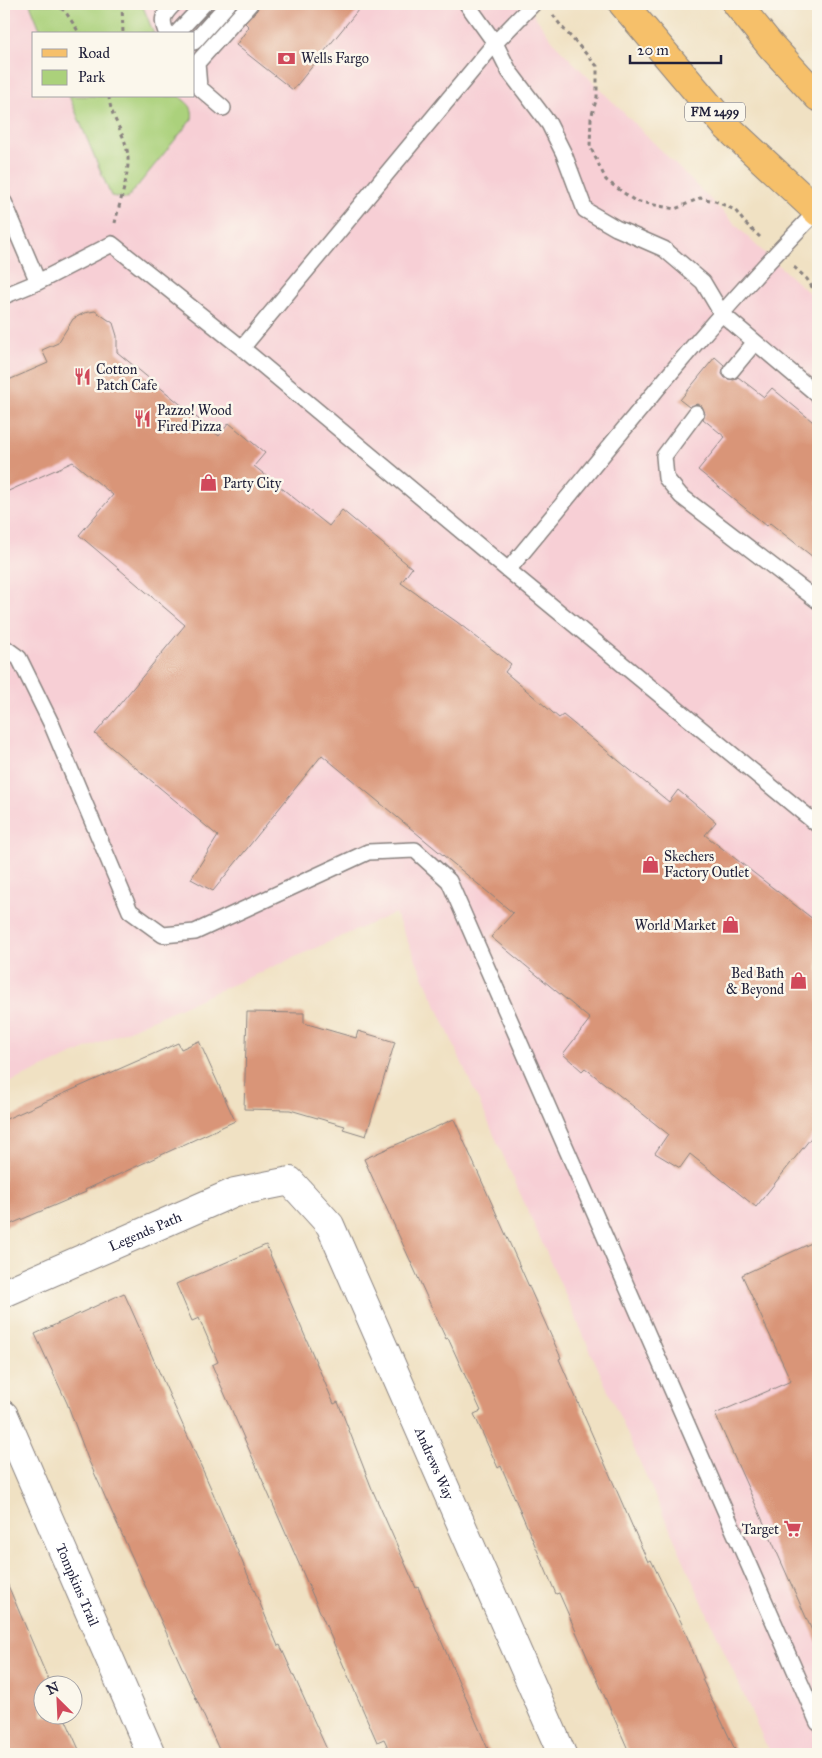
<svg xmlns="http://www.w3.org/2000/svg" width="822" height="1758" font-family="'IM FELL Great Primer',serif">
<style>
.built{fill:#f7cfd5;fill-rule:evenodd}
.green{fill:#abd17b;stroke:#667a5b}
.building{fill:#d99578}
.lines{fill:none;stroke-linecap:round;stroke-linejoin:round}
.lane-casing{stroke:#89827f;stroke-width:18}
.street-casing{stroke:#89827f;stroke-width:30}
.primary-casing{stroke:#89827f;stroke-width:30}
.path{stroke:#89827f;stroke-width:3;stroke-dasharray:4 4;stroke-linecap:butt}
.lane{stroke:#fff;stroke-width:15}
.street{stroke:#fff;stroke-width:28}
.primary{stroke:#f6c06b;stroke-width:28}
.labels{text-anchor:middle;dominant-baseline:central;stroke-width:5;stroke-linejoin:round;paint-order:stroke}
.shield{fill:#fbf7ec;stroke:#636270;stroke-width:1}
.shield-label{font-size:12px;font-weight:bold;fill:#22223b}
.poi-label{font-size:14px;fill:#22223b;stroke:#fbf7ec;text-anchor:start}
.street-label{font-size:14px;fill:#22223b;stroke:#fbf7ec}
</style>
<rect width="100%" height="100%" fill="#fbf7ec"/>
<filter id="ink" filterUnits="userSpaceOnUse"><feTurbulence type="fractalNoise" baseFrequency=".02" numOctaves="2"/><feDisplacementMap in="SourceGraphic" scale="10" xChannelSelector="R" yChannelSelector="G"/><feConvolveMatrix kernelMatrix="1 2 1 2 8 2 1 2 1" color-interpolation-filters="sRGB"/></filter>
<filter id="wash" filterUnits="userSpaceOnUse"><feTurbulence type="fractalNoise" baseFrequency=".0096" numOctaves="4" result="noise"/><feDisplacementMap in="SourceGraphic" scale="20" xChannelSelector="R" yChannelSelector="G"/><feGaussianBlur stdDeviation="1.12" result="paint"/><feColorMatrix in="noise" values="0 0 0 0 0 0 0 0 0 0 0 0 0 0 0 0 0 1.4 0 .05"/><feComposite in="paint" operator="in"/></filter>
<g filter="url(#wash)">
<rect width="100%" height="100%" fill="#f0e1c3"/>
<path class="built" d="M4,4H526L556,45L757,246L818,301V1754H770L395,913L4,1085ZM34,34H194V96H34Z"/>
<path class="green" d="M30,4H142L154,34H42Z
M69,96H179C188,104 194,106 192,119L127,199L111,196Z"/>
<g id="blocks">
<path class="building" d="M259,4H363L293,90L236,45L249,27L245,23L257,10Z
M95,311L113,323L117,336V352L219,436L229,423L265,453L254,466L329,526L342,510L412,568L401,583L457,622L511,664L505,672L559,718L563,715L669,802L678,790L716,822L705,835L818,923V1129L756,1207L690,1154L680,1168L655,1153L668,1134L585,1068L582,1071L563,1054L590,1019L491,937L513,913L322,755L213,891L191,879L218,836L95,734L185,625L79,535L113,495L73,462L4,493V382L48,363L42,350L58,343L73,319L84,313Z
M715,357L724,365L722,374L725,378L734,380L738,377L764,397L772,388L818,426V561L770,523L767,526L698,470L725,437L703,419L705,414L702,406L697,404L689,407L680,400Z
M247,1012L304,1013V1023L356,1038L358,1031L395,1042L366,1136L343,1129L345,1126L290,1110L244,1109Z
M199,1041L235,1121L85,1190L86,1192L4,1227V1120L178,1043L181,1049Z
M454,1119L561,1358L559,1359L648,1562L651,1560L682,1624L704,1679H702L737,1754H630L559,1593L556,1594L501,1466L498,1468L474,1414L481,1411L448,1338L446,1339L364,1159Z
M818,1240V1644L715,1414L791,1381L742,1275Z
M266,1245L334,1404L338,1402L372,1489L416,1588L418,1587L490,1754H391L384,1739L377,1742L212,1365L218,1362L199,1318L192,1321L176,1284Z
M124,1293L213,1493L278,1646L280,1645L329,1754H221L88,1459L67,1403L35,1334Z
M4,1576L51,1686H42V1716H64L81,1754H4Z"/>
</g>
</g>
<g filter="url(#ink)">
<use href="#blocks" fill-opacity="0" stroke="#89827f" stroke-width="1"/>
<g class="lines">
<defs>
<path id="lane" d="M467,4L495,43L509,71L549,124L564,154L585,210L616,228L664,249L703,282L722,314L818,395
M167,34C160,19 163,15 174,4
M176,34L204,4
M194,42L228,4
M194,83L223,108
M199,87L197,63L250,4
M4,202L38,282L112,244L242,348L508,570C609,449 706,323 817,211
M4,296L38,282
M242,348L495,43L533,4
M731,371L755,342
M696,413L664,456L666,478L681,496L818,601
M508,570L818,825
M4,647L19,658L51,723L130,911L163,935L195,932L368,852L415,850L449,881L818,1723"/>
<g id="street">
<path id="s1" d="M4,1293L235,1192L290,1181L330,1225L562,1754"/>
<path id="s2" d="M4,1415L151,1754"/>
</g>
<path id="primary" d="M623,4L726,126L818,212
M737,4L771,46L818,97"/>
</defs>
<use href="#lane" class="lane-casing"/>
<use href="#street" class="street-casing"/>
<use href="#primary" class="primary-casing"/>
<path class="path" d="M54,4L65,11L80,34
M122,4L123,34
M553,15L561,26L597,66V97L591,118L590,146L606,180L635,201L675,209L700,198L715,201L735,210L745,223L760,237
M109,96C110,119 127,134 128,158C129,177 119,204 115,223
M794,267L807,279L818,297"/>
<use href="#lane" class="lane"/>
<use href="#street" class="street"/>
<use href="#primary" class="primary"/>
</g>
</g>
<defs>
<symbol id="bank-bare" viewBox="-9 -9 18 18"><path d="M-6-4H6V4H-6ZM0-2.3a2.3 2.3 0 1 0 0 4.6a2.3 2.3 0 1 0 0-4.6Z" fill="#d1495b" stroke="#fbf7ec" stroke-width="2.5" paint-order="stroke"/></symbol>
<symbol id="restaurant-bare" viewBox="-9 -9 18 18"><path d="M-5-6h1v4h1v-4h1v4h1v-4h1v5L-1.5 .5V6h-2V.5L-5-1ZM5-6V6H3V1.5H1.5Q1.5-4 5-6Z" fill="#d1495b" stroke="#fbf7ec" stroke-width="2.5" paint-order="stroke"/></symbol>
<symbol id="shop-bare" viewBox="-9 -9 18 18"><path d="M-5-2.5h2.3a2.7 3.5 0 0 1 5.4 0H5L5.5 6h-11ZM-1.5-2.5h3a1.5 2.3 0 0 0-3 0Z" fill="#d1495b" stroke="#fbf7ec" stroke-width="2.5" paint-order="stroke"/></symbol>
<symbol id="supermarket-bare" viewBox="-9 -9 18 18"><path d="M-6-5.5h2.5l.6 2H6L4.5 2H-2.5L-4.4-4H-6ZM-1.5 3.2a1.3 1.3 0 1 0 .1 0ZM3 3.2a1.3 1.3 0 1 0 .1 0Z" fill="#d1495b" stroke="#fbf7ec" stroke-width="2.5" paint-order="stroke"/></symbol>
</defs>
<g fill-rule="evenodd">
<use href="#bank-bare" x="274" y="46" width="25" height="25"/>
<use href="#restaurant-bare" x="70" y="364" width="25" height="25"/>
<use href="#restaurant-bare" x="130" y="406" width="25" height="25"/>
<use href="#shop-bare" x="196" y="470" width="25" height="25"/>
<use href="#shop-bare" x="638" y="852" width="25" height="25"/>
<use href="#shop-bare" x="718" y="912" width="25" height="25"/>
<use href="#shop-bare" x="786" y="968" width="25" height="25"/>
<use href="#supermarket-bare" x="780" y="1516" width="25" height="25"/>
</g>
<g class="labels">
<rect class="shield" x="685" y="102.5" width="60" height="19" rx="4"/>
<g class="shield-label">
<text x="715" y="112">FM 2499</text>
</g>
<g class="poi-label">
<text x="301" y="58">Wells Fargo</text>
<text x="96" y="369">Cotton<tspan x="96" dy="16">Patch Cafe</tspan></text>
<text x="157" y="410">Pazzo! Wood<tspan x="157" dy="16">Fired Pizza</tspan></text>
<text x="223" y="483">Party City</text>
<text x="664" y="856">Skechers<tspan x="664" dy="16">Factory Outlet</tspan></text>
<text x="716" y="925" text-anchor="end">World Market</text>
<text x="784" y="973" text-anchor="end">Bed Bath<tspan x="784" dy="16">&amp; Beyond</tspan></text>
<text x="779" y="1529" text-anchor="end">Target</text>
</g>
<g class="street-label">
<text stroke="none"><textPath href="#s1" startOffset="154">Legends Path</textPath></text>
<text stroke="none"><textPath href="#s1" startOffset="628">Andrews Way</textPath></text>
<text stroke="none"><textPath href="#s2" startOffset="185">Tompkins Trail</textPath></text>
</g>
</g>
<rect width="822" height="1758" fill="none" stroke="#fbf7ec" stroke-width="20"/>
<rect x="32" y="32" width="162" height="65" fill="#fbf7ec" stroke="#a4a2a5"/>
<rect x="42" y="49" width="25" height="8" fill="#f6c06b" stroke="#a4a2a5"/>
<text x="78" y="58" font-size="15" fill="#22223b">Road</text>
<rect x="42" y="70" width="25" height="15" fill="#abd17b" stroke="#a4a2a5"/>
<text x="78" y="82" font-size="15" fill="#22223b">Park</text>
<g transform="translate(58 1700) rotate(336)"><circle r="24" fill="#fbf7ec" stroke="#a4a2a5"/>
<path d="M0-4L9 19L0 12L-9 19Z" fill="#d1495b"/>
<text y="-8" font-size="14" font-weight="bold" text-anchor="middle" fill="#22223b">N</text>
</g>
<path d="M630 55v8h91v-8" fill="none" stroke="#22223b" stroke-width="2.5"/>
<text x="637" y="55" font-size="15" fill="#22223b" stroke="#fbf7ec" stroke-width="4" paint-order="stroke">20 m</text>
</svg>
